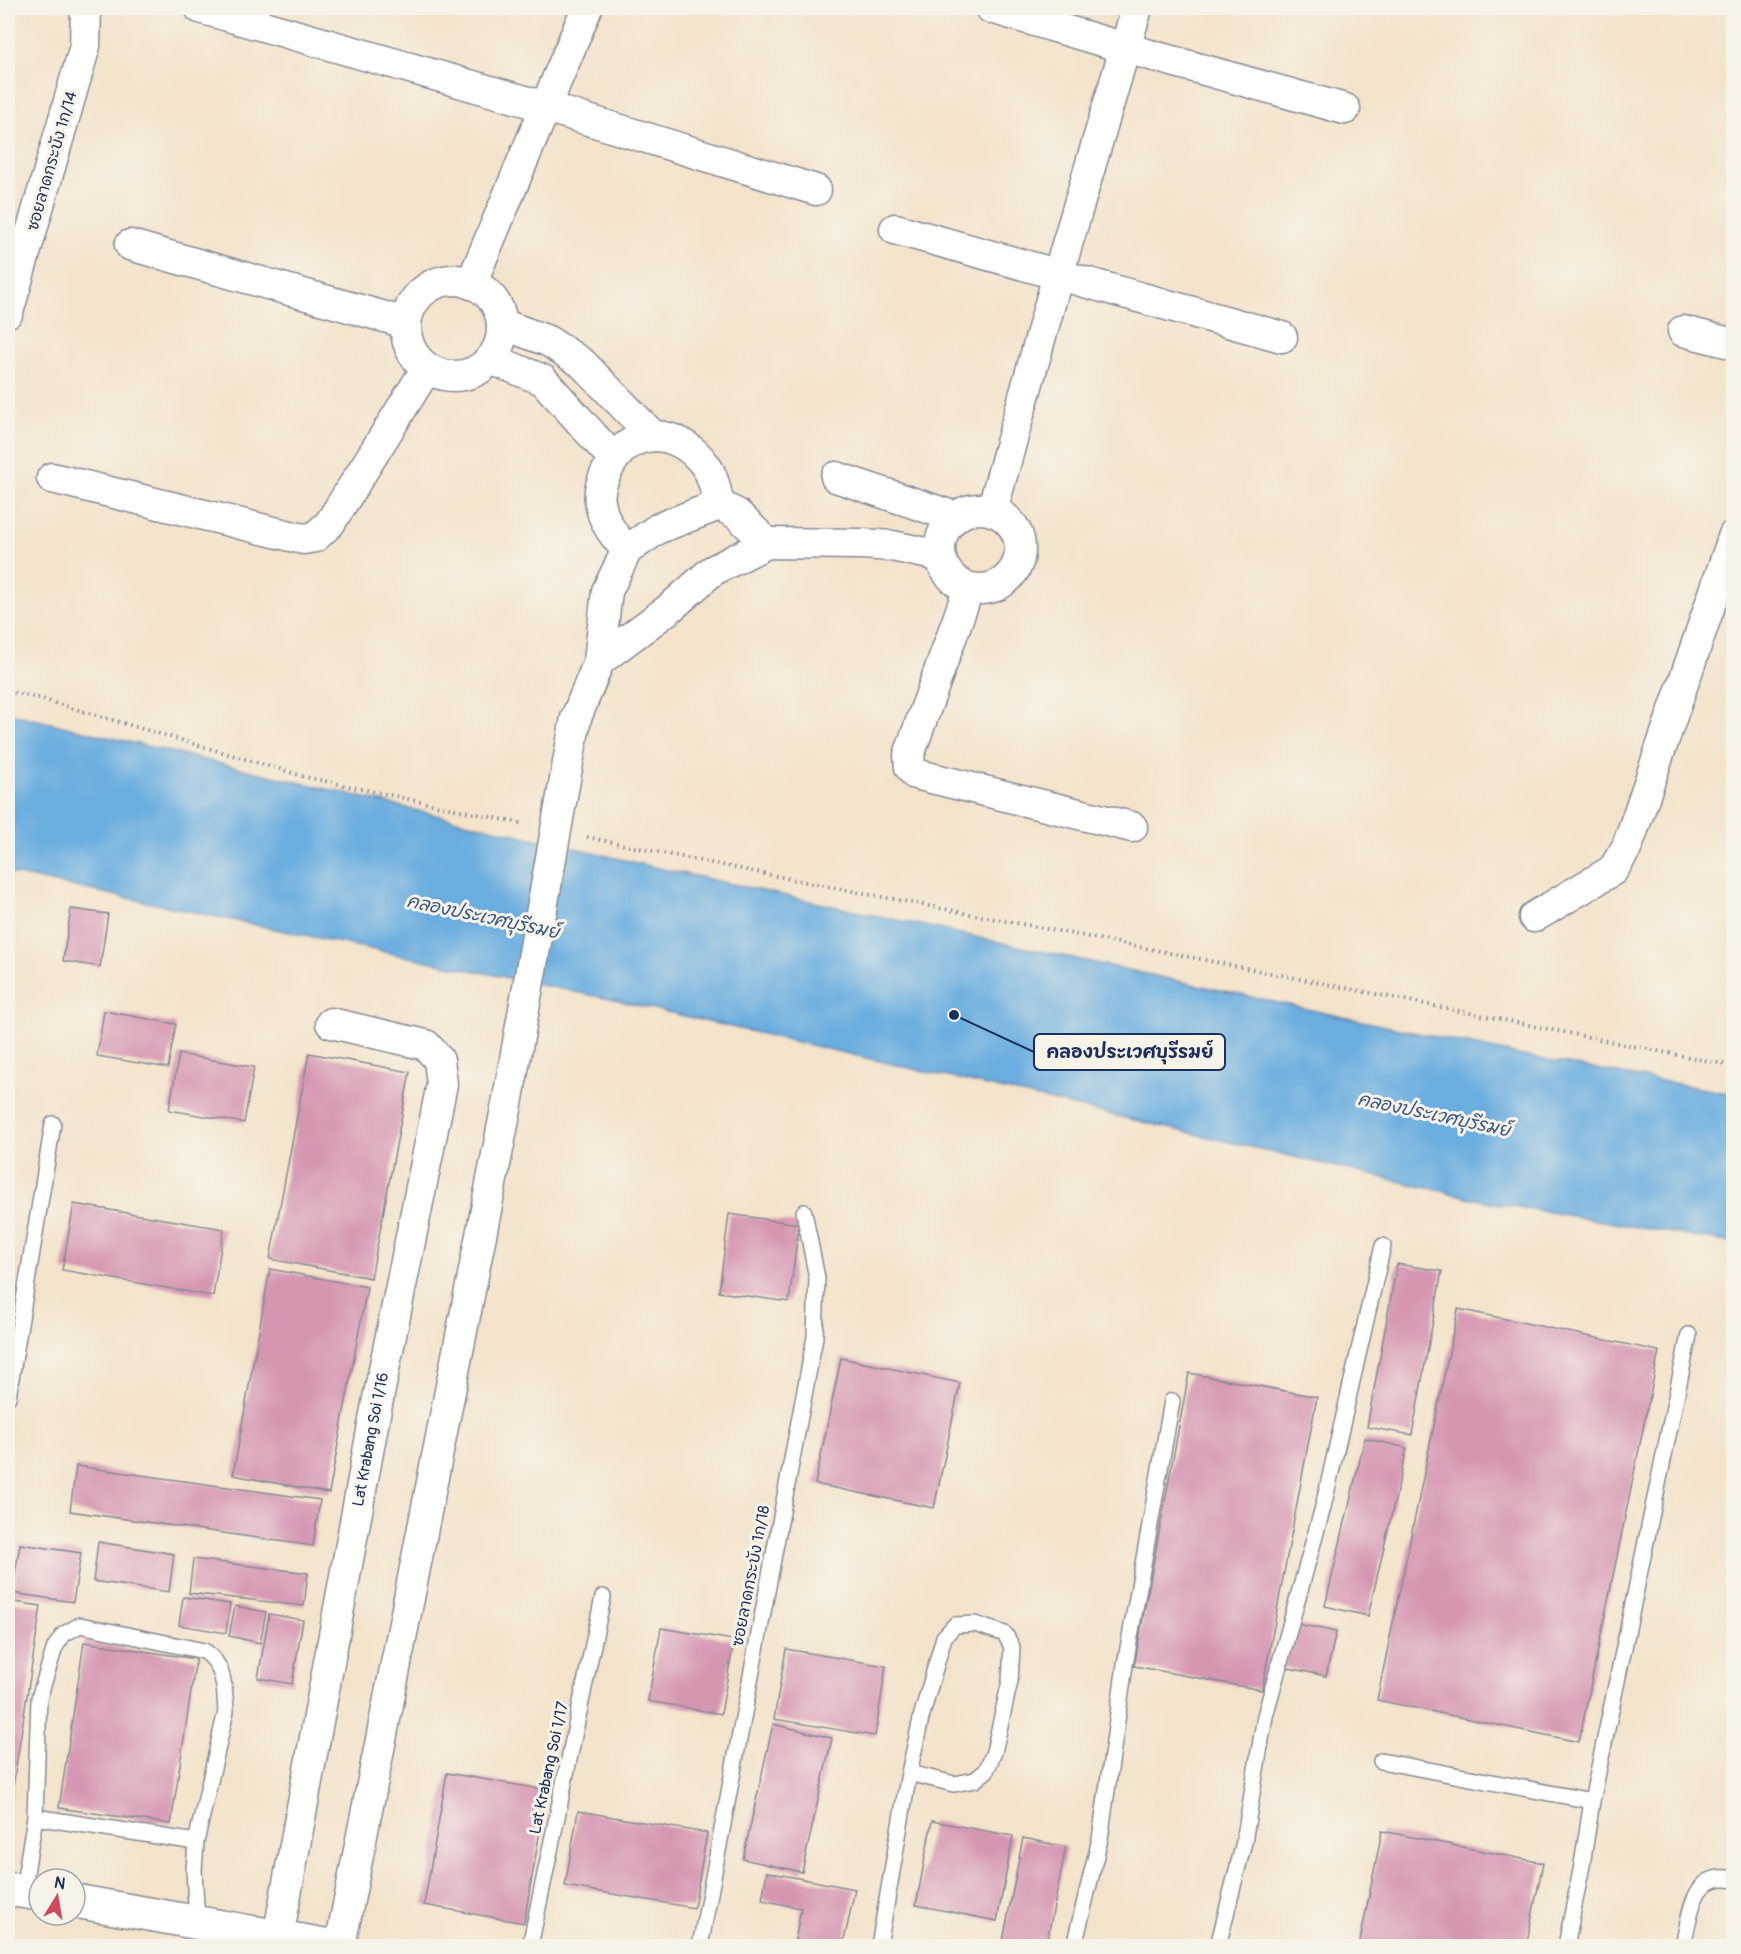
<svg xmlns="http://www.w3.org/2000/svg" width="1741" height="1954" font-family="Pangolin,'Playpen Sans Thai',sans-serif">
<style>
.water{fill:#6aaddf;stroke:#426e9e;stroke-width:1.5}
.building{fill:#d596b2}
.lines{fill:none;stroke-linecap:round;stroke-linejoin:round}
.lane-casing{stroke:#878994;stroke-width:18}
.street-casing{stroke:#878994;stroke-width:33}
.primary-casing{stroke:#878994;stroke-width:36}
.path{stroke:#878994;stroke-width:4;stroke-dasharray:1.5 4.5;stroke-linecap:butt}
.lane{stroke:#fff;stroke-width:15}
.street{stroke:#fff;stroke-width:30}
.primary{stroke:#fff;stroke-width:33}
.labels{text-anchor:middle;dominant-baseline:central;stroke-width:6;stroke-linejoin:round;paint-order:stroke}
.street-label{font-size:16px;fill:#1b2f5e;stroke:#f7f3e8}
.water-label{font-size:18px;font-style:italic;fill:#335585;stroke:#f7f3e8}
.leader{fill:none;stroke:#1b2f5e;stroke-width:2}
.callout-dot{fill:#1b2f5e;stroke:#f7f3e8;stroke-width:2}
.callout{fill:#f7f3e8;stroke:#1b2f5e;stroke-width:2}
.callout-label{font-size:18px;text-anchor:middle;font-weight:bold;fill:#1b2f5e}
</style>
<rect width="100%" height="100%" fill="#f7f3e8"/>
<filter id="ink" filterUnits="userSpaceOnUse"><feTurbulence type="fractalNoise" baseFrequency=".0167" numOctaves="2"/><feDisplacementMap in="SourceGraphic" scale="12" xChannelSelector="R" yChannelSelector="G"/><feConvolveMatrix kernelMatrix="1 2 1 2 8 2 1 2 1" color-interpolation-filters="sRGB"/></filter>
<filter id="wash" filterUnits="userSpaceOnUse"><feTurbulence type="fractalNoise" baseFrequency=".008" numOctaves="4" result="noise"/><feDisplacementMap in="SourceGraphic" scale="24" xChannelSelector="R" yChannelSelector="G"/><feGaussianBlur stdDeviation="1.35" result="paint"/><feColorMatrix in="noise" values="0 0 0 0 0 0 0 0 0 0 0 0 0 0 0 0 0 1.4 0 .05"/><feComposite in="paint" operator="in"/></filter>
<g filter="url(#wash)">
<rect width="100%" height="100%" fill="#f3e3ca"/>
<path class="water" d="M8,713L658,868L1523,1056L1733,1094V1243L1489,1202L628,1003L8,873Z"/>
<g id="blocks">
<path class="building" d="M71,909L108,914L100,967L63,961Z
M104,1011L176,1024L168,1068L97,1056Z
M309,1053L410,1072L371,1278L270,1259Z
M179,1054L254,1067L244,1123L169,1110Z
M74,1204L224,1229L213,1296L62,1270Z
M729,1214L799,1224L789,1302L719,1292Z
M1397,1264L1442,1271L1412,1435L1367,1427Z
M270,1269L367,1287L329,1493L233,1475Z
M1458,1309L1659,1351L1579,1742L1377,1700Z
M841,1358L960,1383L934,1508L815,1484Z
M1189,1373L1317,1397L1262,1690L1134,1666Z
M1365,1438L1407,1448L1368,1616L1325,1606Z
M76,1466L320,1500L313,1546L70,1511Z
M98,1542L174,1554L169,1592L93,1581Z
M20,1544L81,1553L73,1602L12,1593Z
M193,1559L308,1573L304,1606L189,1593Z
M183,1597L230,1604L226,1633L179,1625Z
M8,1601L41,1606L10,1805L8,1804Z
M235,1606L266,1612L260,1643L229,1636Z
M269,1614L303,1620L292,1684L258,1678Z
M1293,1623L1336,1632L1326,1676L1284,1667Z
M661,1628L734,1640L721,1714L648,1701Z
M84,1642L196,1659L171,1824L59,1808Z
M786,1649L886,1666L875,1736L774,1719Z
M773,1724L832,1738L802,1872L743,1859Z
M447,1773L547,1790L524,1923L424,1905Z
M578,1811L707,1833L694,1908L565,1886Z
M932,1821L1013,1836L997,1921L916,1905Z
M1382,1831L1543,1863L1526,1946H1359Z
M1023,1838L1066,1847L1046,1946H1002Z
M767,1872L855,1889L843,1946H794L801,1908L762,1900Z"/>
</g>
</g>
<g filter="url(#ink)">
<use href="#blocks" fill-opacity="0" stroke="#878994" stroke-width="1.5"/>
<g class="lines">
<defs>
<path id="lane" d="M8,1397L53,1124
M975,1624L1005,1634L1012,1647L1010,1681L994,1752L986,1771L975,1780L954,1784L909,1773L922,1714L944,1637L955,1625Z
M1381,1761L1592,1801
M35,1817L196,1842
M23,1891L35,1817L39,1698L55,1647L64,1634L80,1625L204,1651C224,1663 225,1689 226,1711L196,1842L194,1870L197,1923
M1683,1945C1691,1915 1691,1870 1734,1879
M530,1946L603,1597
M700,1946L815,1337L817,1278L804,1212
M879,1946L909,1773
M1074,1946L1100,1839L1125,1665L1172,1401
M1218,1946L1244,1842L1265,1716L1323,1507L1383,1246
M1566,1946L1582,1865L1592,1801L1689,1335"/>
<g id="street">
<path d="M200,8L546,107L816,190"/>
<path d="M991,8L1125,48L1345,109"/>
<path d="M895,229L1282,337"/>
<path d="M130,245L406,323"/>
<circle cx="454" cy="328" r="48"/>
<path d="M471,284L587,8"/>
<path d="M8,312L85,46L86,8"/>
<path d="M502,324L548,341L582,363L653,436"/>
<path d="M1683,331L1734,344"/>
<path d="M491,359L543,380L613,458"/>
<path d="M836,477L955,517"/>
<path d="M52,478L303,539L315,537L330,523L427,368"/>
<circle cx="980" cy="549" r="40"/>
<path d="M992,511L1058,275L1137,8"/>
<path d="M627,550C614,536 603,522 600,502C598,491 602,481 607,471C629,425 677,426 706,466C714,478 716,492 719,505"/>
<path d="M969,588L909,755L910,767L915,774L1132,827"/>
<path d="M599,661L670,608L712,571L767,543L862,544L892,546L940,556"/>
<path d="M1534,917L1613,870L1627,847L1734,535"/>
<path id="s1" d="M278,1937L376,1409L442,1084L439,1060L426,1045L331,1023"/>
<path d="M340,1946L507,1104L576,718L599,661L607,591L627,550L659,528L719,505L737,514L767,543"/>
</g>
<path id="primary" d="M8,1889L39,1894
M75,1901L330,1946"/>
</defs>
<use href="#lane" class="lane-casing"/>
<use href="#street" class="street-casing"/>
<use href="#primary" class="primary-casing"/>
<path class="path" d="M8,691L38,698L306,777L524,824
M587,837C796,882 1006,920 1215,962C1388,996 1560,1032 1734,1066"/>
<use href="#lane" class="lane"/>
<use href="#street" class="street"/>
<use href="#primary" class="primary"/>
</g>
</g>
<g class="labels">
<g class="street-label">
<text transform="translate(52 161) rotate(-74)">ซอยลาดกระบัง 1ก/14</text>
<text stroke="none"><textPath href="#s1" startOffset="506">Lat Krabang Soi 1/16</textPath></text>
<text transform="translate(751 1576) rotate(-79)">ซอยลาดกระบัง 1ก/18</text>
<text transform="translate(549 1768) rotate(-78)">Lat Krabang Soi 1/17</text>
</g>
<g class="water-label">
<text transform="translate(483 917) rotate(12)">คลองประเวศบุรีรมย์</text>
<text transform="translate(1434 1115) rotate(12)">คลองประเวศบุรีรมย์</text>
</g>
</g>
<path class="leader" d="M954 1015L1034 1052"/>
<circle class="callout-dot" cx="954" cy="1015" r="6"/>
<rect class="callout" x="1034" y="1034" width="191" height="36" rx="6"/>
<g class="callout-label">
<text x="1130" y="1058">คลองประเวศบุรีรมย์</text>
</g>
<rect width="1741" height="1954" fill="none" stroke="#f7f3e8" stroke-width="30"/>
<g transform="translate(57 1897) rotate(11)"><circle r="28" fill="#f7f3e8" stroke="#9fa5b1" stroke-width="1.5"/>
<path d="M0-4.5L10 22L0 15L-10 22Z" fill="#d1495b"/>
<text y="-9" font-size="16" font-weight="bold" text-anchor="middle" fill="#1b2f5e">N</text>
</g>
</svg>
